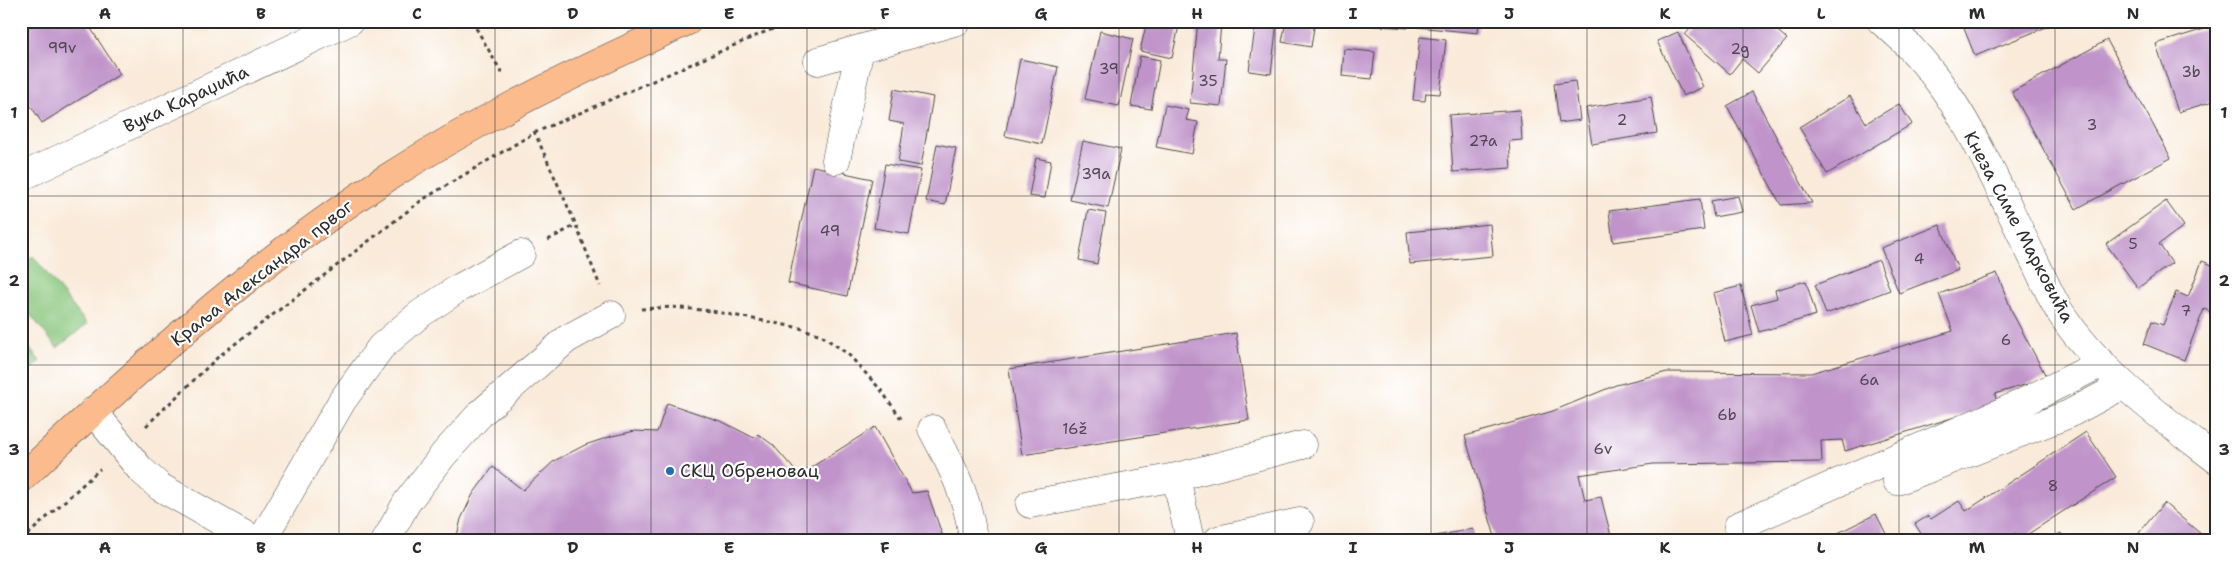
<svg xmlns="http://www.w3.org/2000/svg" width="2238" height="561" font-family="'Shantell Sans',sans-serif">
<style>
.green{fill:#88c67c;stroke:#5a7854}
.building{fill:#c094ca}
.lines{fill:none;stroke-linecap:round;stroke-linejoin:round}
.minor-casing{stroke:#4a4845;stroke-width:29}
.major-casing{stroke:#4a4845;stroke-width:29}
.path{stroke:#4a4845;stroke-width:3;stroke-dasharray:4 4;stroke-linecap:butt}
.minor{stroke:#fff;stroke-width:28}
.major{stroke:#fbbb8d;stroke-width:28}
.grid{fill:none;stroke:#2b2b2b;stroke-width:1;stroke-opacity:0.55}
.poi-dot{fill:#1f6fb2;stroke:#fff;stroke-width:2}
.labels{text-anchor:middle;dominant-baseline:central;stroke-width:4.5;stroke-linejoin:round;paint-order:stroke}
.number-label{font-size:15px;fill:#504553}
.street-label{font-size:18px;fill:#2b2b2b;stroke:#fff}
.poi-label{font-size:18px;fill:#2b2b2b;stroke:#fff;text-anchor:start}
.neatline{fill:none;stroke:#2b2b2b;stroke-width:2}
.grid-label{font-size:16px;text-anchor:middle;font-weight:bold;fill:#2b2b2b}
</style>
<rect width="100%" height="100%" fill="#fff"/>
<filter id="ink" filterUnits="userSpaceOnUse"><feTurbulence type="fractalNoise" baseFrequency=".02" numOctaves="2"/><feDisplacementMap in="SourceGraphic" scale="10" xChannelSelector="R" yChannelSelector="G"/><feConvolveMatrix kernelMatrix="1 2 1 2 8 2 1 2 1" color-interpolation-filters="sRGB"/></filter>
<filter id="wash" filterUnits="userSpaceOnUse"><feTurbulence type="fractalNoise" baseFrequency=".0096" numOctaves="4" result="noise"/><feDisplacementMap in="SourceGraphic" scale="20" xChannelSelector="R" yChannelSelector="G"/><feGaussianBlur stdDeviation="1.12" result="paint"/><feColorMatrix in="noise" values="0 0 0 0 0 0 0 0 0 0 0 0 0 0 0 0 0 1.4 0 .05"/><feComposite in="paint" operator="in"/></filter>
<g filter="url(#wash)">
<rect width="100%" height="100%" fill="#f9ead9"/>
<path class="green" d="M33,256L87,324L57,348L21,303V266Z
M21,339L40,361L21,377Z"/>
<g id="blocks">
<path class="building" d="M21,21H86L120,74L42,123L21,91Z
M230,21H254L247,25Z
M1147,21H1180L1172,58L1140,51Z
M1198,21L1221,23L1218,59H1226L1221,106L1190,103Z
M1256,21H1277L1271,74L1249,71Z
M1286,21H1315L1311,47L1282,42Z
M1347,21H1408V28L1347,24Z
M1417,21H1479L1478,33L1417,27Z
M1691,21H1766L1787,39L1758,73L1742,59L1730,74L1685,35L1694,24Z
M1961,21H2061L1975,56Z
M2217,25V100L2178,112L2156,44Z
M1100,31L1133,39L1119,106L1085,99Z
M1678,32L1703,87L1683,96L1657,41Z
M1420,37L1446,40L1440,94L1426,93L1425,101L1413,100Z
M2107,40L2171,158L2076,209L2012,92Z
M1344,49L1375,52L1372,79L1342,76Z
M1140,56L1160,60L1151,109L1131,106Z
M1020,59L1058,67L1042,144L1005,136Z
M1575,81L1580,120L1559,123L1554,84Z
M894,89L933,97L921,166L898,162L904,124L889,121Z
M1752,92L1812,203L1781,205L1727,106Z
M1850,96L1866,123L1899,104L1912,124L1827,174L1799,127Z
M1651,97L1657,133L1592,144L1586,108Z
M1165,105L1189,110L1186,120L1198,122L1192,154L1156,147Z
M1520,110L1522,140L1509,141L1511,168L1453,172L1449,115Z
M1083,141L1121,149L1108,208L1070,200Z
M937,144L956,148L945,205L926,201Z
M1036,158L1051,161L1045,198L1029,196Z
M885,164L921,170L909,234L874,228Z
M813,166L872,179L847,296L788,283Z
M1738,196L1742,212L1714,217L1711,201Z
M1700,199L1704,230L1613,242L1609,211Z
M2166,201L2184,226L2159,244L2172,263L2138,288L2106,244Z
M1088,210L1106,213L1097,264L1079,260Z
M1490,224L1493,256L1410,264L1407,232Z
M1940,225L1958,270L1899,293L1881,248Z
M1879,260L1890,290L1826,314L1815,285Z
M2202,261L2217,267V312L2216,314L2204,309L2184,360L2144,344L2152,321L2163,325L2176,292L2188,297Z
M1997,273L2013,314L2047,378L1995,394L1997,404L1845,451L1842,440L1821,441L1822,462L1653,464L1579,475L1585,500L1601,497L1612,540H1496L1465,436L1553,411L1616,385L1667,372L1811,373L1953,331L1939,294Z
M1806,281L1816,315L1759,332L1751,305L1777,298L1775,290Z
M1741,286L1753,335L1725,342L1713,293Z
M1236,333L1249,420L1022,455L1009,369Z
M667,403L723,422L754,438L758,434L773,445L799,475L875,427L912,493L927,491L944,540H456L461,519L473,494L493,467L523,490L554,461L585,445L612,436L635,431L657,432Z
M2086,432L2116,477L2019,540L2015,533L2005,540H1925L1915,524L1928,516L1931,519L1959,501L1966,511Z
M2164,503L2208,540H2133Z
M1876,514L1889,540H1842L1838,533Z
M1473,529L1475,540H1419V539Z
M2061,533L2065,540H2049Z"/>
</g>
</g>
<g filter="url(#ink)">
<use href="#blocks" fill-opacity="0" stroke="#4a4845" stroke-width="1"/>
<g class="lines">
<defs>
<path id="minor" d="M1881,21C1956,79 1992,176 2033,258C2042,276 2050,296 2060,312C2100,373 2160,416 2217,460
M818,61L957,21
M836,160L860,49
M21,177L350,21
M93,411L140,469L160,487L254,540
M932,429C951,464 969,499 973,540
M1897,481L2069,414L2123,385
M1030,504L1176,477
M1738,526L2020,404L2102,363
M262,540L342,401L381,347L420,314L459,288L521,254
M386,540L407,502L444,454L481,413L567,339L611,315
M1190,540L1176,477L1303,445
M1218,540L1300,522"/>
<path id="major" d="M21,479C133,373 257,261 387,178C483,116 585,68 688,21"/>
</defs>
<use href="#minor" class="minor-casing"/>
<use href="#major" class="major-casing"/>
<path class="path" d="M472,21L503,75
M534,131L576,225L600,286
M548,240L576,225
M641,309L671,307L712,311L800,328L821,335L848,354L881,390L902,420
M146,426L218,357L422,200L534,133L767,31L801,21
M22,540L100,469"/>
<use href="#minor" class="minor"/>
<use href="#major" class="major"/>
</g>
</g>
<path class="grid" d="M183,21V540M339,21V540M495,21V540M651,21V540M807,21V540M963,21V540M1119,21V540M1275,21V540M1431,21V540M1587,21V540M1743,21V540M1899,21V540M2055,21V540M21,196H2217M21,365H2217"/>
<circle class="poi-dot" cx="670" cy="471" r="5"/>
<g class="labels">
<g class="number-label">
<text x="62" y="48">99v</text>
<text x="1740" y="49">2g</text>
<text x="1109" y="69">39</text>
<text x="2191" y="72">3b</text>
<text x="1208" y="81">35</text>
<text x="1622" y="120">2</text>
<text x="2092" y="125">3</text>
<text x="1483" y="141">27a</text>
<text x="1096" y="174">39a</text>
<text x="830" y="231">49</text>
<text x="2133" y="244">5</text>
<text x="1919" y="259">4</text>
<text x="2186" y="311">7</text>
<text x="2006" y="340">6</text>
<text x="1869" y="380">6a</text>
<text x="1727" y="415">6b</text>
<text x="1075" y="429">16ž</text>
<text x="1603" y="449">6v</text>
<text x="2053" y="486">8</text>
</g>
<g class="street-label">
<text transform="translate(186 99) rotate(-25)">Вука Караџића</text>
<text transform="translate(2019 227) rotate(62)">Кнеза Симе Марковића</text>
<text transform="translate(262 273) rotate(-38)">Краља Александра првог</text>
</g>
<g class="poi-label">
<text x="680" y="471">СКЦ Обреновац</text>
</g>
</g>
<rect width="2238" height="561" fill="none" stroke="#fff" stroke-width="55"/>
<rect x="28" y="28" width="2182" height="506" class="neatline"/>
<g class="grid-label">
<text x="105" y="19">A</text>
<text x="261" y="19">B</text>
<text x="417" y="19">C</text>
<text x="573" y="19">D</text>
<text x="729" y="19">E</text>
<text x="885" y="19">F</text>
<text x="1041" y="19">G</text>
<text x="1197" y="19">H</text>
<text x="1353" y="19">I</text>
<text x="1509" y="19">J</text>
<text x="1665" y="19">K</text>
<text x="1821" y="19">L</text>
<text x="1977" y="19">M</text>
<text x="2133" y="19">N</text>
<text x="14" y="118">1</text>
<text x="2224" y="118">1</text>
<text x="14" y="286">2</text>
<text x="2224" y="286">2</text>
<text x="14" y="455">3</text>
<text x="2224" y="455">3</text>
<text x="105" y="553">A</text>
<text x="261" y="553">B</text>
<text x="417" y="553">C</text>
<text x="573" y="553">D</text>
<text x="729" y="553">E</text>
<text x="885" y="553">F</text>
<text x="1041" y="553">G</text>
<text x="1197" y="553">H</text>
<text x="1353" y="553">I</text>
<text x="1509" y="553">J</text>
<text x="1665" y="553">K</text>
<text x="1821" y="553">L</text>
<text x="1977" y="553">M</text>
<text x="2133" y="553">N</text>
</g>
</svg>
